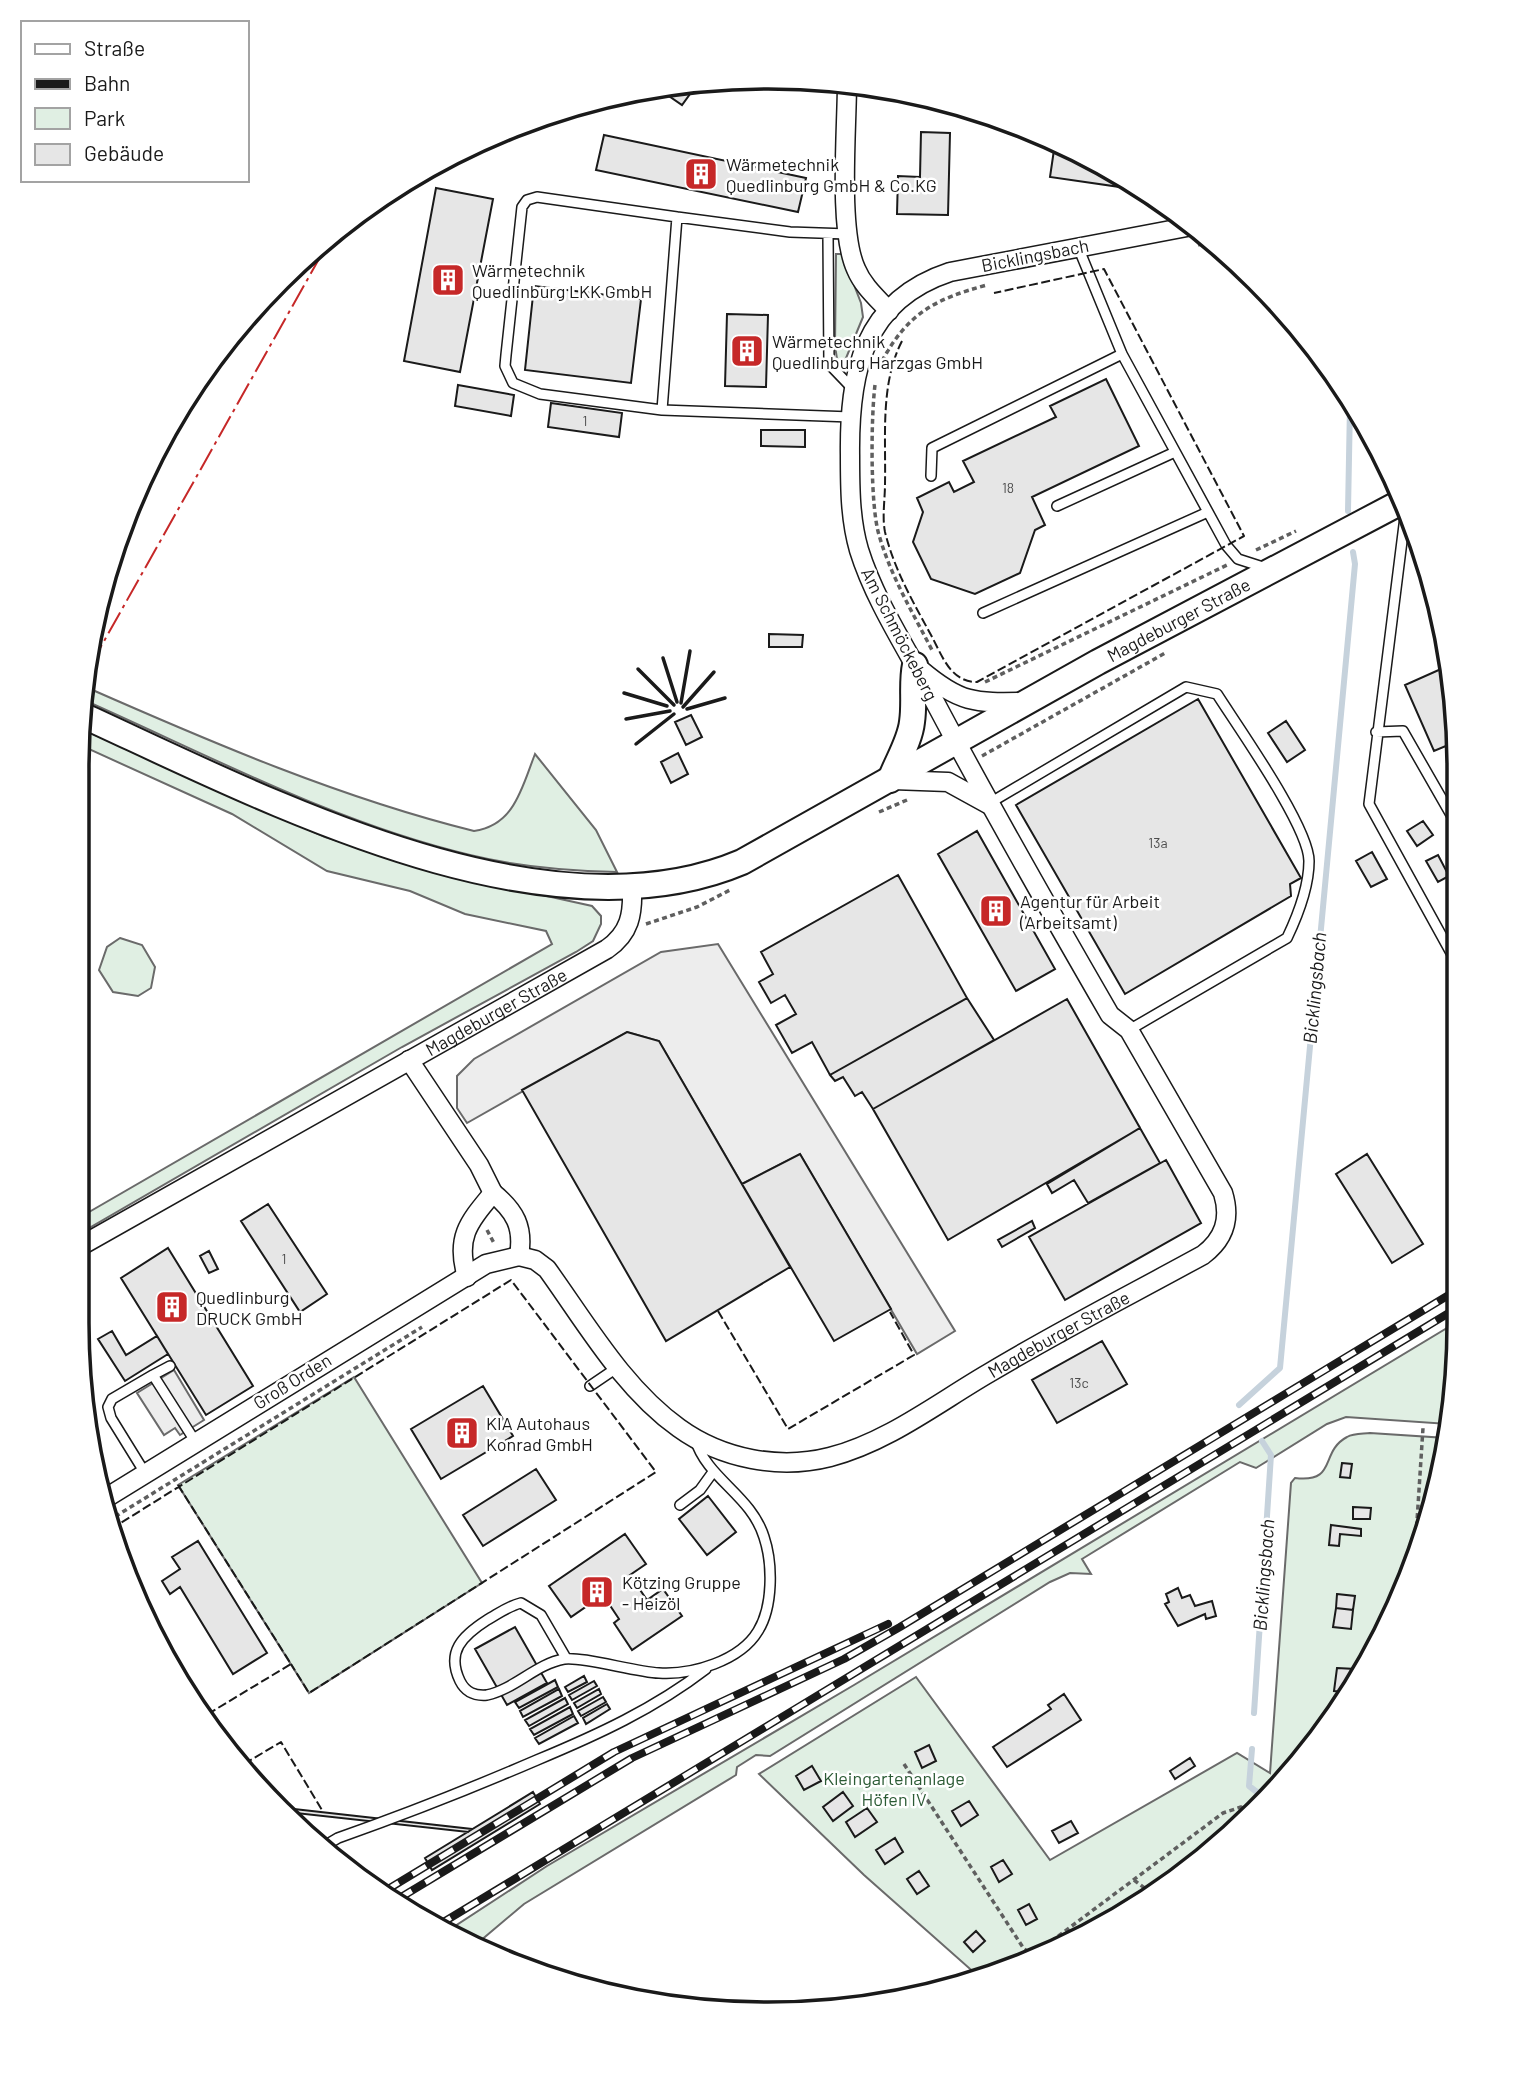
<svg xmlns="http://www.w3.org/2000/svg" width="1536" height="2091" font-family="Barlow,sans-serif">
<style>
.green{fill:#e0efe3;stroke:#6a6a6a;stroke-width:2}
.parking{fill:#ededed;stroke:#6a6a6a;stroke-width:2}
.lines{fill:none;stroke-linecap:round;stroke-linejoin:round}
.stream{stroke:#c6d2dc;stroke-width:6}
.building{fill:#e6e6e6;stroke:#1a1a1a;stroke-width:2}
.lane-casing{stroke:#1a1a1a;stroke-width:12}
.street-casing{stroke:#1a1a1a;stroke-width:21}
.secondary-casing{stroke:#1a1a1a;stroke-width:28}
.path{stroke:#5f5f5f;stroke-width:3.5;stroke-dasharray:5 3.5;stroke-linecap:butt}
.lane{stroke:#fff;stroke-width:9}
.street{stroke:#fff;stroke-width:18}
.secondary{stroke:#fff;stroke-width:24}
.rail-casing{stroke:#1a1a1a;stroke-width:8}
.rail{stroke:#fff;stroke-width:5;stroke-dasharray:16;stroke-linecap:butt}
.fence{stroke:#1a1a1a;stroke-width:2;stroke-dasharray:9 3.5;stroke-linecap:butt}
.wall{stroke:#1a1a1a;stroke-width:3.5}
.power{stroke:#c62828;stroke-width:2;stroke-dasharray:24 5 3.5 5;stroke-linecap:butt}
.labels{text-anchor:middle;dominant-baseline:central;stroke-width:5;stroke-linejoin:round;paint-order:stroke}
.number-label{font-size:14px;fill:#4d4d4d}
.poi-label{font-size:18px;fill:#1a1a1a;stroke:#fff;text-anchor:start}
.street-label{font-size:18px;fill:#1a1a1a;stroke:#fff}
.park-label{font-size:18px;fill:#2b5a34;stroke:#fff}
.water-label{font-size:19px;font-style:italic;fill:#1a1a1a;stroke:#fff}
.rim{fill:none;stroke:#1a1a1a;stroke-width:3.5}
</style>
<rect width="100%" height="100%" fill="#fff"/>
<path class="green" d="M836,254H842L861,303L863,317L844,363L837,359L835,346Z
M88,688C213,743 341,798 474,831C515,825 522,787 535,754L596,830L617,872C568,871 519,867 470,855C338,824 210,756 86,701Z
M82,729L325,837L447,874L592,906L601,916V924L593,941L576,952L402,1047L77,1235V1219L552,944L546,931L465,914L410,891L327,871L232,814L80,745Z
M120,938L142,945L155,967L151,988L138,996L113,992L99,970L107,947Z
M1457,1322V1369L1448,1424L1346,1417L1327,1424L1256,1468L1240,1462L1082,1559L1091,1574L1070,1573L1050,1582L770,1756L756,1755L737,1767L736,1775L524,1904L473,1947L446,1932L547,1866L854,1685Z
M354,1377L482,1583L309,1693L178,1485Z
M1370,1433L1446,1438L1435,1502L1367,1668L1288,1778L1189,1871L1033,1961L978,1976L864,1875L759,1774L916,1677L1050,1860L1237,1753L1270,1773L1291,1483L1295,1478C1338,1483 1319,1452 1347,1437C1354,1433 1363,1434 1370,1433Z"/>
<path class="parking" d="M718,944L955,1331L917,1354L800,1154L742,1184L659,1041L627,1032L467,1123L457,1108V1076L474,1059L661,952Z
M174,1370L204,1420L180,1435L175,1428L164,1435L137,1393Z"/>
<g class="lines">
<path class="stream" d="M1348,511L1350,405
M1239,1405L1280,1368L1355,564L1353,552
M1254,1713L1271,1455L1262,1441
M1252,1749L1249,1786L1266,1799"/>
</g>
<path class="building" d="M698,83L682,105L666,94L671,87Z
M921,132L950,133L948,215L897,214L898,176L920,177Z
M604,135L806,178L798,212L596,170Z
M1055,143L1113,169L1122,175L1120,187L1050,177Z
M436,188L493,199L460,372L404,361Z
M534,286L641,299L631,383L525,370Z
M727,314L768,315L766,387L725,386Z
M1106,379L1139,446L1032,497L1045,525L1035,530L1020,573L975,594L931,579L913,542L923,512L917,498L949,482L954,492L974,482L963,461L1056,417L1050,406Z
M458,385L514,395L511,416L455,406Z
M551,403L622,413L619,437L548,427Z
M761,430H805V447L761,446Z
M769,634L803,635L802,647H769Z
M1450,665L1453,677V743L1434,751L1405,685Z
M1198,699L1301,878L1290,884L1291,896L1125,994L1016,805Z
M691,715L702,737L686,745L675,722Z
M1286,721L1305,750L1287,762L1268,733Z
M678,753L688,774L671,783L661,762Z
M1423,821L1433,835L1417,846L1407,831Z
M977,831L1055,969L1016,991L938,854Z
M1372,852L1387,879L1371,887L1356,861Z
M1438,855L1449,876L1438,882L1426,861Z
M898,875L967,998L830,1075L812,1042L792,1053L776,1025L796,1014L785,995L771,1003L759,982L773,974L761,952Z
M967,998L994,1040L873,1109L862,1092L855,1096L843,1077L835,1081L830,1075Z
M1067,999L1140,1128L948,1240L873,1109Z
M627,1032L659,1041L790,1267L666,1341L522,1090Z
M1140,1128L1160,1163L1088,1203L1074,1180L1052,1193L1047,1184Z
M800,1154L891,1309L834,1341L742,1184Z
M1367,1154L1423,1244L1392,1263L1336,1174Z
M1166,1160L1201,1223L1065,1300L1029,1237Z
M268,1204L327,1294L300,1312L241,1221Z
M1032,1221L1035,1228L1002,1247L998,1240Z
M168,1248L253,1386L206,1415L121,1278Z
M209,1251L218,1269L209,1273L200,1256Z
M112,1331L126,1355L157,1336L168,1354L125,1381L98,1339Z
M1102,1341L1127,1384L1057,1423L1032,1380Z
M483,1386L513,1436L441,1479L411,1429Z
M1342,1463L1352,1464L1350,1478L1340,1477Z
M536,1469L556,1500L483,1546L463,1515Z
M708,1496L736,1532L707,1555L679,1519Z
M1353,1507L1371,1508L1370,1519H1353Z
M1331,1525L1361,1529V1536L1340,1534L1339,1546L1329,1545Z
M625,1534L646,1564L630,1575L647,1600L663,1589L682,1616L632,1650L614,1623L619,1619L603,1595L571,1617L549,1586Z
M198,1541L267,1653L233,1674L180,1587L170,1594L162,1581L180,1569L172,1557Z
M1178,1588L1182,1598L1190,1595L1195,1606L1212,1601L1216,1616L1206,1619L1205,1614L1178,1626L1165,1604L1169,1602L1166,1594Z
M1337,1594L1355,1596L1353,1610L1336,1608Z
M1336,1608L1353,1610L1351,1629L1333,1627Z
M515,1627L547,1683L507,1705L475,1649Z
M1337,1668L1355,1669L1350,1692L1334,1691Z
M584,1676L587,1682L568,1692L565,1687Z
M555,1680L558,1687L519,1708L515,1702Z
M594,1681L597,1686L572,1700L569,1695Z
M559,1689L562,1696L523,1717L520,1711Z
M599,1689L601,1694L577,1708L574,1703Z
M1064,1694L1081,1720L1007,1767L993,1747L1051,1709L1048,1705Z
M603,1697L606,1702L581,1716L578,1711Z
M565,1698L568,1704L529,1726L525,1720Z
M607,1704L610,1709L586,1724L583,1718Z
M570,1707L573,1714L534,1735L530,1729Z
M574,1716L578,1723L539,1744L535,1738Z
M929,1745L936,1761L922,1768L915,1752Z
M1190,1758L1195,1766L1175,1779L1170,1771Z
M812,1766L821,1781L804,1790L796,1776Z
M533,1792L540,1804L432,1870L425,1858Z
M843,1792L853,1806L833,1821L823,1807Z
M969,1801L978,1815L961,1826L952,1811Z
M867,1808L877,1822L855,1837L846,1822Z
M294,1809L472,1829L468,1832L296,1813L290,1817L287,1813Z
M1071,1821L1078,1833L1059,1843L1052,1831Z
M895,1838L903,1852L885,1864L876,1850Z
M1003,1860L1012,1874L999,1882L991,1867Z
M919,1871L929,1886L917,1894L907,1879Z
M1029,1904L1037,1919L1026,1925L1018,1910Z
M976,1931L985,1941L973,1952L964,1942Z"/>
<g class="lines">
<defs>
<path id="lane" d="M677,217L537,197L527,200L522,207L506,355L505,366L513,383L540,394L662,410L677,217L790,232L848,234
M828,235L829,364L852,388
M1078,247L1122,354L1226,545L1238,559L1266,568
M662,410L851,417
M931,476L932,448L1122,354
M1393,480L1397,503L1405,517L1369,804L1455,960
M1057,506L1175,452
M983,613L1208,512
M1376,732L1403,731L1454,820
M988,804L1186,687L1217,694C1238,727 1309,827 1309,861C1309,887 1298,915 1287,938L1129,1030
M153,1375L170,1366
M590,1386L618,1367
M145,1473L111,1418L108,1407L112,1399L153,1375L195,1441
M680,1505L700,1490L713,1472
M566,1658L541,1615L521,1603C508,1606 498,1614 487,1620C462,1636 446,1652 460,1681C466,1693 475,1696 487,1695C515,1689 536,1664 564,1659C582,1656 635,1672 659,1673C692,1675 740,1661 758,1631C773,1607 773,1564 764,1537C751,1495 707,1479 695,1439
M321,1848L338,1838C406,1814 472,1788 537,1760C597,1735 654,1709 706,1669"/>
<g id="street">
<path d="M847,83C847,129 838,230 856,269C863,286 877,298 889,311"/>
<path d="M921,670C960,703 974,703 1024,702"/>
<path d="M893,780L948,782L988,804"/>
<path d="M409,1060L479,1165L493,1193"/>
<path id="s1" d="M77,1248L607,949C630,933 633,914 632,888"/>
<path d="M467,1277C455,1237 469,1222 493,1193C515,1211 524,1227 519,1256"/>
<path id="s2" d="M101,1501L486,1264L519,1256L535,1260L547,1269C586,1323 623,1388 679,1428C722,1459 779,1470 830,1457C888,1442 939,1402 989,1373C1059,1331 1132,1294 1203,1255C1224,1239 1231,1219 1223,1193L1129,1030L1110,1015C1047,906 985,798 927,687C903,643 874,598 859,550C850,519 850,487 850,455C849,374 862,301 950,272L1192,226"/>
</g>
<g id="secondary">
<path id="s3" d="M84,716C265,799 544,946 742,862L1098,662L1405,500"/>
<path d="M890,780C897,761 910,741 912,722C915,702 911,684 915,665"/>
</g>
</defs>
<use href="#lane" class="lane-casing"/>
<use href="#street" class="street-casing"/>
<use href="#secondary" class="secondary-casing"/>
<path class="path" d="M1198,245L1212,240
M882,361C908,313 935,299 987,285
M875,385C871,417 870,505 879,535C891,577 913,613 933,652
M1256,550L1296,531
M985,682L1227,565
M982,756L1167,652
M879,812L907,800
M646,924L697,907L732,889
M487,1230L495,1245
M108,1521L422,1327
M1415,1552L1423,1428
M904,1764L1024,1949L1039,1958
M1134,1880L1151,1893
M1044,1955L1045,1946L1223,1813L1241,1807L1250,1814"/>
<use href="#lane" class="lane"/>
<use href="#street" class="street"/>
<use href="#secondary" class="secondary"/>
<defs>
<path id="rail" d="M385,1891L614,1752L888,1624
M398,1899L632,1758L844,1659L900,1627L1457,1290
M437,1926L1457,1308"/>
</defs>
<use href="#rail" class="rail-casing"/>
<use href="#rail" class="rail"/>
<path class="fence" d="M902,341C880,384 886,436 885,484C885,499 882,517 885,532C894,569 913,602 931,635C942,655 950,682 977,682L1244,536L1104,269L994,293
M718,1311L788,1429L914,1355L890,1312
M178,1485L291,1664L203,1717
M111,1529L511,1280L656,1472L309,1693L291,1664
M244,1764L281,1742L322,1810"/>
<path class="wall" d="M663,658L677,702
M638,669L674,705
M624,693L667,706
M681,703L690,651
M683,707L714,672
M687,709L725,698
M626,719L670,711
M636,744L674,714"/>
<path class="power" d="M90,666L333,234"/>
</g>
<defs>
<symbol id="building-square" viewBox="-11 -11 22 22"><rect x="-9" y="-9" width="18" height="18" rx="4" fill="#c62828" stroke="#fff"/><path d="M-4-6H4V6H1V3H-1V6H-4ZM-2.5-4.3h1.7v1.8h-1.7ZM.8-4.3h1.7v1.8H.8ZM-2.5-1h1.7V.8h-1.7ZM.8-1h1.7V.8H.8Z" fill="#fff"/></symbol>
</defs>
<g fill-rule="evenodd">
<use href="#building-square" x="682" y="155" width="38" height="38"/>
<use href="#building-square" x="429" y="261" width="38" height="38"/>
<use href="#building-square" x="728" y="332" width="38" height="38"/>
<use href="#building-square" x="977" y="892" width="38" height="38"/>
<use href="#building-square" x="153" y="1288" width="38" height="38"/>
<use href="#building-square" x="443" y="1414" width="38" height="38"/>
<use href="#building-square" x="578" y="1573" width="38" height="38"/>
</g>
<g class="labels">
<g class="number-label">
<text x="585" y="420">1</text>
<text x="1008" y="487">18</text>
<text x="1158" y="842">13a</text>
<text x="284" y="1258">1</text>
<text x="1079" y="1382">13c</text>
</g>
<g class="poi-label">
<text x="726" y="164">Wärmetechnik<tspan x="726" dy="21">Quedlinburg GmbH &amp; Co.KG</tspan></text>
<text x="472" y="270">Wärmetechnik<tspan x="472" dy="21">Quedlinburg LKK GmbH</tspan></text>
<text x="772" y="341">Wärmetechnik<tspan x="772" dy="21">Quedlinburg Harzgas GmbH</tspan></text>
<text x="1020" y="901">Agentur für Arbeit<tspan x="1020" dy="21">(Arbeitsamt)</tspan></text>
<text x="196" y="1297">Quedlinburg<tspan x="196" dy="21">DRUCK GmbH</tspan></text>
<text x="486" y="1423">KIA Autohaus<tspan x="486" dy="21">Konrad GmbH</tspan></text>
<text x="622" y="1582">Kötzing Gruppe<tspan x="622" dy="21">- Heizöl</tspan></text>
</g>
<g class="street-label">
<text transform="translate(1035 255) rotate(-11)">Bicklingsbach</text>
<text stroke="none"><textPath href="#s3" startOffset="1192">Magdeburger Straße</textPath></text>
<text transform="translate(900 634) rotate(63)">Am Schmöckeberg</text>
<text stroke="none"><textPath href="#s1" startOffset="481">Magdeburger Straße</textPath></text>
<text stroke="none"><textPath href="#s2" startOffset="1144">Magdeburger Straße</textPath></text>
<text transform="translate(292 1381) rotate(-32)">Groß Orden</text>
</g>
<g class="park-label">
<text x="894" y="1778">Kleingartenanlage<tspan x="894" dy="21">Höfen IV</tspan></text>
</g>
<g class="water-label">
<text transform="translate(1314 988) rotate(-85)">Bicklingsbach</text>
<text transform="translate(1263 1575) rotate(-86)">Bicklingsbach</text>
</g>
</g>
<path d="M0 0H1536V2091H0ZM768 89H768A679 679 0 0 1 1447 768V1323A679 679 0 0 1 768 2002H768A679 679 0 0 1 89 1323V768A679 679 0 0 1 768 89Z" fill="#fff" fill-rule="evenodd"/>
<path class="rim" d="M768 89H768A679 679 0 0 1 1447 768V1323A679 679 0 0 1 768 2002H768A679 679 0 0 1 89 1323V768A679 679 0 0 1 768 89Z"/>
<rect x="21" y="21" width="228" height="161" fill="#ffffff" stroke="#a3a3a3" stroke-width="2"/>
<rect x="35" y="44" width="35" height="10" fill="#ffffff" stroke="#a3a3a3" stroke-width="2"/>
<text x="84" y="56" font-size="21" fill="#1a1a1a">Straße</text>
<rect x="35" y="79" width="35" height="10" fill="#1a1a1a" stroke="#a3a3a3" stroke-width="2"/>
<text x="84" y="91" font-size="21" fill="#1a1a1a">Bahn</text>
<rect x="35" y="108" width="35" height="21" fill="#e0efe3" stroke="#a3a3a3" stroke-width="2"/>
<text x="84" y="126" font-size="21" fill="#1a1a1a">Park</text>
<rect x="35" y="144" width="35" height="21" fill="#e6e6e6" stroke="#a3a3a3" stroke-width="2"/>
<text x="84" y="161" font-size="21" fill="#1a1a1a">Gebäude</text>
</svg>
